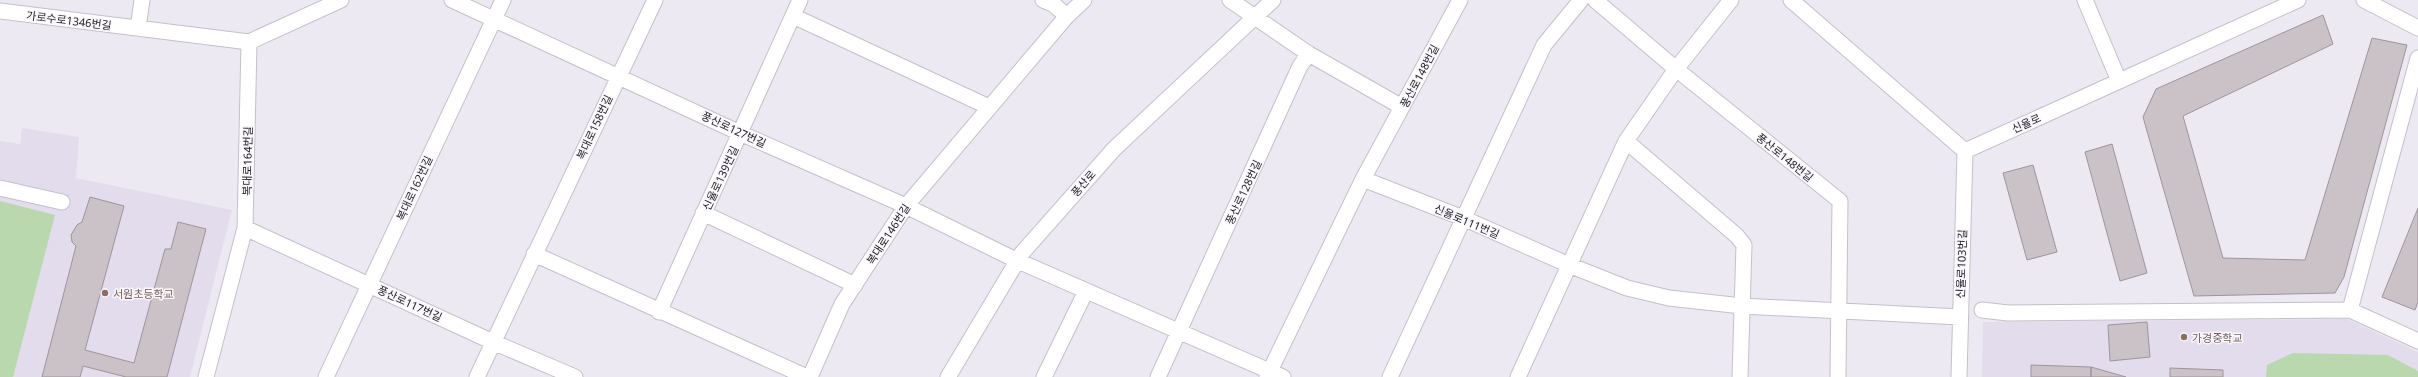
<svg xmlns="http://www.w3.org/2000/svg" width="2418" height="377" font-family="'Noto Sans','Noto Sans KR',sans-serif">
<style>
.built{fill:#e2dcec}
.park{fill:#bad8ad}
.building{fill:#cbc2c7;stroke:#9e959a}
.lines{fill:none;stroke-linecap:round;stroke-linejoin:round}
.street-casing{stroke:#c4c0c9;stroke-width:17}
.street{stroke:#fff;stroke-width:15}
.education-dot{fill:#8d6e63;stroke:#faf7fe;stroke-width:1.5}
.labels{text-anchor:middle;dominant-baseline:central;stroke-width:3;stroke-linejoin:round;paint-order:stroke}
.street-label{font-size:11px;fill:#1c1b1e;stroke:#faf7fe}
.education-label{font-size:11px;fill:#785e54;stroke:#faf7fe;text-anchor:start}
</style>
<rect width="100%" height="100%" fill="#ede9f3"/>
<path class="built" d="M22,128L79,137L76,178L232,210L190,377H0V141L20,144Z
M2347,319L2418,352V377H1982L1983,322Z"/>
<path class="park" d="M0,201L55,215L13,377H0Z
M2293,353L2388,355L2418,371V377H2266L2267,365Z"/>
<path class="building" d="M2323,15L2333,44L2183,116L2223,258L2305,260L2372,38L2407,45L2344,277L2335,293L2194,296L2143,117L2156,89Z
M2112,144L2147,273L2120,281L2085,152Z
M2033,165L2057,252L2027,260L2003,173Z
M90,197L124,206L85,350L134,363L165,249H171L178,222L206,229L167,377H126L83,366L80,377H42L76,246L72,242L71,235L77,225L82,222Z
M2418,208V302L2415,310L2382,297Z
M2147,322L2150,357L2110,361L2108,325Z
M2031,365L2091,367V377H2031Z
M2091,367L2126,377H2091Z
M2170,368L2223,370V377H2170Z"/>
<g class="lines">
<defs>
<path id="street" d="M452,0L740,133L906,206L1016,260L1283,377
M1043,0L1053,4L1067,16
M1230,0L1309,54L1402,107
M1595,0L1676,69L1840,201L1838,377
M1791,0L1965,151
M2085,0L2119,81
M2364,0L2418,28
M0,11L249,42
M793,16L989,107
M138,28L142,0
M249,42L341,0
M1626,141L1737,236L1744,245L1740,377
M1965,151L2298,0
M1363,179L1463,218L1569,265L1627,288L1669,298L1742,306L1960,317
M0,188L62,202
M703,213L855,285
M245,228L493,342L575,377
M534,254L807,377
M1982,310L2008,313L2350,310L2418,341
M2350,310L2418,58
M659,312L800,0
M206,377L245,228L249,42
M326,377L503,0
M477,377L655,0
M810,377L842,304L906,206L1067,16L1084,0
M948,377L1022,253L1114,149L1273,0
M1044,377L1086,291
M1158,377L1300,66L1309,54
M1267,377L1363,179L1460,0
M1390,377L1544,45L1581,0
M1518,377L1626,141L1676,69L1731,0
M1959,377L1965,151"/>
</defs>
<use href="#street" class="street-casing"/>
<use href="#street" class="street"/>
</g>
<g class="education-dot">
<circle cx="105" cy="293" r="4"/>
<circle cx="2184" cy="337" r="4"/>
</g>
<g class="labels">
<g class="street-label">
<text transform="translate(69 20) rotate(7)">가로수로1346번길</text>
<text transform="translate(1419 76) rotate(-62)">풍산로148번길</text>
<text transform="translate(2026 123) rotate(-24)">신율로</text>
<text transform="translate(594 127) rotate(-65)">복대로158번길</text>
<text transform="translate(734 129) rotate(25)">풍산로127번길</text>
<text transform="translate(1785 157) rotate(39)">풍산로148번길</text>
<text transform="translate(247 161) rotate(-89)">복대로164번길</text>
<text transform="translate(720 178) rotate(-65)">신율로139번길</text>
<text transform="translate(1083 183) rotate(-49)">풍산로</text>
<text transform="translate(414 188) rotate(-65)">복대로162번길</text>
<text transform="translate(1243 192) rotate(-65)">풍산로128번길</text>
<text transform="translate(1467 221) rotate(23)">신율로111번길</text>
<text transform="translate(888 234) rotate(-57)">복대로146번길</text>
<text transform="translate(1961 264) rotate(-88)">신율로103번길</text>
<text transform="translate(410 303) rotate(25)">풍산로117번길</text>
</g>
<g class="education-label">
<text x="113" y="293">서원초등학교</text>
<text x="2192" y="337">가경중학교</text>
</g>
</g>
</svg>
